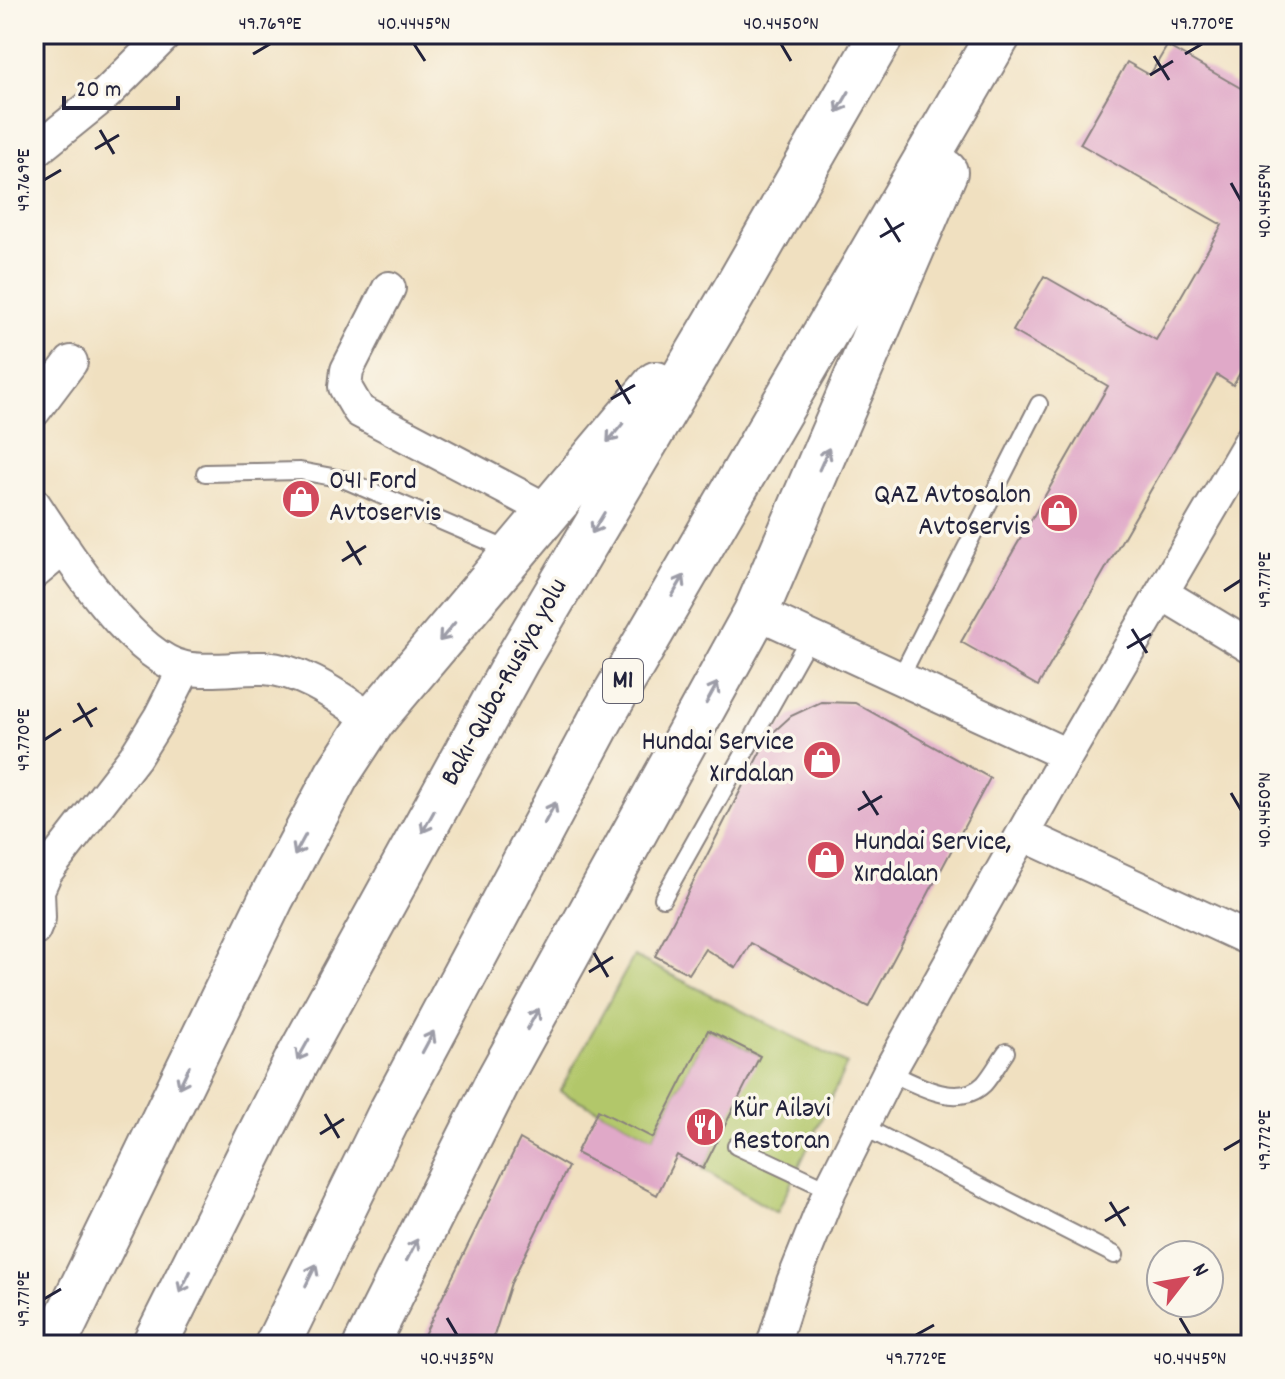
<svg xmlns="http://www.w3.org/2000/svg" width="1285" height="1379" font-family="Dekko,sans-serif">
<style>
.green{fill:#b2c76b;stroke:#6a7453;stroke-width:2}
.building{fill:#e0a9c8}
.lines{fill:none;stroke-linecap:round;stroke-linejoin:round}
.lane-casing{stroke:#89817e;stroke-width:20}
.street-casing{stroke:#89817e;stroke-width:36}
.highway-casing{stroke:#89817e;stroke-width:48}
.lane{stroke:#fff;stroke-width:16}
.street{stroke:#fff;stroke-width:32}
.highway{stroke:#fff;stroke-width:44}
.oneway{stroke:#9c9ca7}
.ticks{fill:none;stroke:#22223b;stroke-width:3}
.labels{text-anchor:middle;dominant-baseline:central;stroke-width:7;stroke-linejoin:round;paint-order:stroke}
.shield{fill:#fbf7ec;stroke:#636270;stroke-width:2}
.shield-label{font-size:26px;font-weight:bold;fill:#22223b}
.poi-label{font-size:28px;fill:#22223b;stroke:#fbf7ec;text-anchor:start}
.street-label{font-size:28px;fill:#22223b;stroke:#fbf7ec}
.neatline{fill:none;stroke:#22223b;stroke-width:3}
.ticks-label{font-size:20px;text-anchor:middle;fill:#22223b}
</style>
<rect width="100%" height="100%" fill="#fbf7ec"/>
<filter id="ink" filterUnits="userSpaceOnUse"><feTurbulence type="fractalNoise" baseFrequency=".0125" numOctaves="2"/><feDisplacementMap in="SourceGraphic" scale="16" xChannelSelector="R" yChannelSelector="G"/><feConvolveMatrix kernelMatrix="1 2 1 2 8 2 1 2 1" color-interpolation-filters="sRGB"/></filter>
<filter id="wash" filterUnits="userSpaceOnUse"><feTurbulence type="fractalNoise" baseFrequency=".006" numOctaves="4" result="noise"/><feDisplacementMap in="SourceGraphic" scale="32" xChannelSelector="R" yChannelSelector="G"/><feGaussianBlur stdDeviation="1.8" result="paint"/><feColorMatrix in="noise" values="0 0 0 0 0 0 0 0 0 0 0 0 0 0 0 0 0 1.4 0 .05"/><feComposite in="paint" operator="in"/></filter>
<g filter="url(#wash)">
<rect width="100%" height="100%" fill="#f0e0c0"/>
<path class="green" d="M634,956L847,1064L777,1213L703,1169L759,1055L708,1030L653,1138L560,1091Z"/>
<g id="blocks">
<path class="building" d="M1167,46L1251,94V354L1233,385L1217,375L1038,686L961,642L1108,386L1013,331L1044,276L1156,340L1222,225L1080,144L1127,62L1150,75Z
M821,702L855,703L990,778L868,1007L751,943L736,968L705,949L689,974L655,956L768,737L791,716Z
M708,1030L760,1056L703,1169L677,1155L657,1195L576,1153L598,1110L653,1138Z
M520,1139L568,1167L511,1283L491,1345H419Z"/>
</g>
</g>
<g filter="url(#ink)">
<use href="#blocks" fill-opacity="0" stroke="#89817e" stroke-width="2"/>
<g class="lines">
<defs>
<path id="lane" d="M205,473L300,471L343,479L513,552
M900,678L1039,404
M663,898L810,636
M889,1072C916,1084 957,1110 984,1084C992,1075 999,1062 1006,1052
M862,1126L1115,1255
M736,1146L830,1190"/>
<path id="street" d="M34,152L107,93L166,34
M389,288L347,370L345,387L359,411L549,511
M34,411L71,362
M34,504C64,549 131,657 185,668C210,673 239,667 264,668C306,671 339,698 373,720
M34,573L64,548
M1163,594L1251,647
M756,612L1067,755
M1024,835L1251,940
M34,930L39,918L38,890L46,872L135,757L160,717L185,668
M773,1345L793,1282L830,1190L889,1072L1067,755L1251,440"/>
<path id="highway" d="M54,1345L271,899L337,775L373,720L656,384
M154,1345L295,1064L518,658L737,287L882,34
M277,1345L390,1114L602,717L999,34
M366,1345L499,1079L756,612L945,172"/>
</defs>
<use href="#lane" class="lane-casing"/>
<use href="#street" class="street-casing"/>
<use href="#highway" class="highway-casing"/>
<use href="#lane" class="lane"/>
<use href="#street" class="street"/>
<use href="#highway" class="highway"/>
</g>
<defs><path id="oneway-shaft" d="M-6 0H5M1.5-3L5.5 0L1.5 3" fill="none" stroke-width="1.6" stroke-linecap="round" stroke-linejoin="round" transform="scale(2)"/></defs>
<g class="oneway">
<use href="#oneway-shaft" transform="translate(843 102) rotate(120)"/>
<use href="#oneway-shaft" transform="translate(615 433) rotate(130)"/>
<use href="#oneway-shaft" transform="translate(824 459) rotate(-66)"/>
<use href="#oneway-shaft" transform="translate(598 523) rotate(121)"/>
<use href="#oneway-shaft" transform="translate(678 586) rotate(-60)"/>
<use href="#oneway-shaft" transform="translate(447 632) rotate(130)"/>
<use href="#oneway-shaft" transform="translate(712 693) rotate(-61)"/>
<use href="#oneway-shaft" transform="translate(550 813) rotate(-62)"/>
<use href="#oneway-shaft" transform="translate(428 822) rotate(119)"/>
<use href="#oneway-shaft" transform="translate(300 845) rotate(118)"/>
<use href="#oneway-shaft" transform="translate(533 1019) rotate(-61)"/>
<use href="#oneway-shaft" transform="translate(428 1042) rotate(-62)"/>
<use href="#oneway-shaft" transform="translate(303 1050) rotate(119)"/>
<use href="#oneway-shaft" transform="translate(184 1077) rotate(116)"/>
<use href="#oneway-shaft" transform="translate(412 1250) rotate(-63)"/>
<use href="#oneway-shaft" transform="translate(311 1275) rotate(-64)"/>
<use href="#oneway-shaft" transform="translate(185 1282) rotate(117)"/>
</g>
</g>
<path class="ticks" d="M414,44L425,61M781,44L791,61M253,54L270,44M1185,54L1202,44M1154,56L1169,80M1150,75L1173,61M100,130L114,154M95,149L119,135M44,180L61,170M1231,183L1241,201M885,218L900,242M880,237L904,223M616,380L630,404M611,399L635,385M347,541L361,565M342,561L366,546M1224,591L1241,580M1132,629L1147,653M1127,648L1151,634M78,703L92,727M73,722L97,708M44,740L61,729M863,791L878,815M1231,793L1241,810M858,810L882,796M594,953L608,977M589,972L613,957M325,1114L339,1138M320,1134L344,1119M1224,1150L1241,1140M1110,1202L1125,1226M1105,1221L1129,1207M44,1299L61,1289M447,1318L457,1335M1180,1318L1190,1335M916,1335L934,1325"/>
<defs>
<symbol id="shop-disc" viewBox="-11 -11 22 22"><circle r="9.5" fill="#d1495b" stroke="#fbf7ec"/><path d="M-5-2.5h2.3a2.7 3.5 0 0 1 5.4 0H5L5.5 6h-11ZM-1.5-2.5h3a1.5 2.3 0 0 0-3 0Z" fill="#fff"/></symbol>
<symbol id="restaurant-disc" viewBox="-11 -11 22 22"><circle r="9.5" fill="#d1495b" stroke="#fbf7ec"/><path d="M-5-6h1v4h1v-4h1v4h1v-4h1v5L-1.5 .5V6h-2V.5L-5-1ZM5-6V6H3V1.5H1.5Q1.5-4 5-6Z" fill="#fff"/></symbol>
</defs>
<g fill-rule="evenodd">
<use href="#shop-disc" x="279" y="477" width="44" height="44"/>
<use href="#shop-disc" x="1037" y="491" width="44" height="44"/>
<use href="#shop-disc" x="800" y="738" width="44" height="44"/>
<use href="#shop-disc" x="804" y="838" width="44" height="44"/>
<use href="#restaurant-disc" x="683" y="1105" width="44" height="44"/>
</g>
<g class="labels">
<rect class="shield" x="603" y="659" width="40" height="44" rx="6"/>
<g class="shield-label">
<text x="623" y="681">M1</text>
</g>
<g class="poi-label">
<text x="329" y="483">041 Ford<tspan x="329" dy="32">Avtoservis</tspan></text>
<text x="1031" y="497" text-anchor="end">QAZ Avtosalon<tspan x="1031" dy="32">Avtoservis</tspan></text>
<text x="794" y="744" text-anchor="end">Hundai Service<tspan x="794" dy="32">Xırdalan</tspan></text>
<text x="854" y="844">Hundai Service,<tspan x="854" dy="32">Xırdalan</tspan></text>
<text x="733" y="1111">Kür Ailəvi<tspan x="733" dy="32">Restoran</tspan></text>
</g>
<g class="street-label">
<text transform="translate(506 683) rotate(-61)">Bakı-Quba-Rusiya yolu</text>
</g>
</g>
<rect width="1285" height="1379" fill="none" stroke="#fbf7ec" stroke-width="88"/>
<g transform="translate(1185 1279) rotate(59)"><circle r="38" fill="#fbf7ec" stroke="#a4a2a5" stroke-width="2"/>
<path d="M0-6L14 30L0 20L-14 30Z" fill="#d1495b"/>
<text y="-12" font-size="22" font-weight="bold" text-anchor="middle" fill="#22223b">N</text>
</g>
<path d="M64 96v12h114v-12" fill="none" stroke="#22223b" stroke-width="4"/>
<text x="76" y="96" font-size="24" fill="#22223b" stroke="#fbf7ec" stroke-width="6" paint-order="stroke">20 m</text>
<rect x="44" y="44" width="1197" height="1291" class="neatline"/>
<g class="ticks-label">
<text x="270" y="29">49.769°E</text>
<text x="414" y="29">40.4445°N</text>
<text x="781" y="29">40.4450°N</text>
<text x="1202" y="29">49.770°E</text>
<text transform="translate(22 180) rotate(-90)" y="7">49.769°E</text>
<text transform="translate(1263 201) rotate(-90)" y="7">40.4455°N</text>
<text transform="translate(1263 580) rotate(-90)" y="7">49.771°E</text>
<text transform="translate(22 740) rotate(-90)" y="7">49.770°E</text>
<text transform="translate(1263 810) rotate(-90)" y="7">40.4450°N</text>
<text transform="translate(1263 1140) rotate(-90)" y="7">49.772°E</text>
<text transform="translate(22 1299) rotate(-90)" y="7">49.771°E</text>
<text x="457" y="1364">40.4435°N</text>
<text x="916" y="1364">49.772°E</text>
<text x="1190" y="1364">40.4445°N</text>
</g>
</svg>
